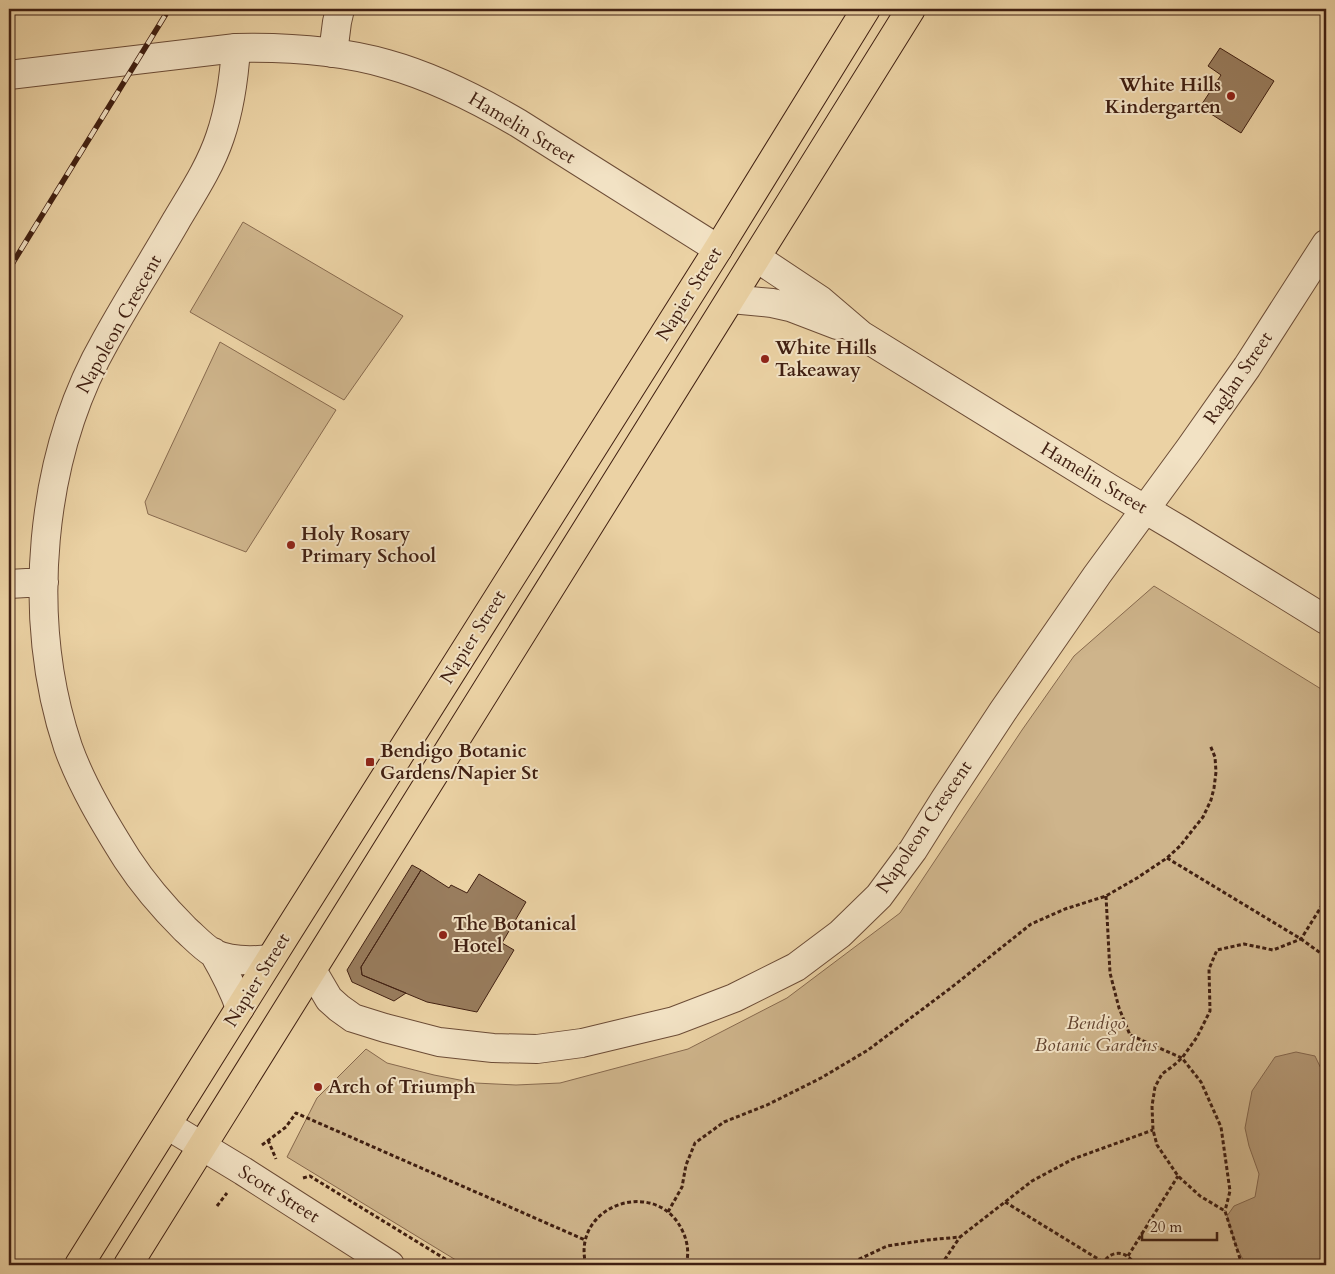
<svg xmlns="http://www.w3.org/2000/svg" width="1335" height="1274" font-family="Cardo,serif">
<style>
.green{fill:#ceb48b;stroke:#886a4e}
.water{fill:#b19572;stroke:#84664c}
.building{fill:#997d5e;stroke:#412012}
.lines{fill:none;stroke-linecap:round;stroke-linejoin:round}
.minor-casing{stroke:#6c4c36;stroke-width:30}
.tertiary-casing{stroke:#6c4c36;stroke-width:30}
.trunk-casing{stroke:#412012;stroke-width:30}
.path{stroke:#412012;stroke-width:3;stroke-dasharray:4 2.5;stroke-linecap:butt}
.minor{stroke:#f2e2c4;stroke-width:28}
.tertiary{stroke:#f2e2c4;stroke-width:28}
.trunk{stroke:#ebd2a4;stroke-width:28}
.rail-casing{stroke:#412012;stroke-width:5.5}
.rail{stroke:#f2e2c4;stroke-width:4;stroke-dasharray:11;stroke-linecap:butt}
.poi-dot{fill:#8f2418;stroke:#f2e2c4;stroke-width:2}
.labels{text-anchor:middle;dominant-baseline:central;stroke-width:4;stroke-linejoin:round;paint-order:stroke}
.poi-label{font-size:19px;font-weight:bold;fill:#412012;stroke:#f2e2c4;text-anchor:start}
.street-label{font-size:19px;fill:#412012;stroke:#f2e2c4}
.park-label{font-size:19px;font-style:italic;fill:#644530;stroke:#f2e2c4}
</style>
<rect width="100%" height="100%" fill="#ebd2a4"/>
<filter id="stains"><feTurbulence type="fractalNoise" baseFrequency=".004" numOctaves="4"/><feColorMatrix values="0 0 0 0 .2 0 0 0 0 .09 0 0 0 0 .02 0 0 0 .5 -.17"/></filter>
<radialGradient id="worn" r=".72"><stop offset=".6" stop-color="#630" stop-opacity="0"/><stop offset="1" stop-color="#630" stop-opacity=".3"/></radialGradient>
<path class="green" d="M243,222L403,316L344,400L190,312Z
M220,342L336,410L246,552L148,514L145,502Z
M1154,586L1326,692V1265H464L287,1157L317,1098L366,1049L387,1063L434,1075L475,1083L516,1085L560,1083L688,1049L787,998L900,913L1022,730L1074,656Z"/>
<path class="water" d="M1296,1052L1315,1056L1326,1079V1265H1246L1236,1246L1227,1216L1234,1206L1255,1197L1259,1174L1249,1146L1245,1128L1252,1091L1275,1057Z"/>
<path class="building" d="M1220,48L1274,81L1241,133L1200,107L1221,75L1208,66Z
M412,865L421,870L361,967L362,975L406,993L394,1001L352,982L347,970Z
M421,870L449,888L451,885L467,893L479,874L526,902L502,943L514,950L477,1012L427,1002L362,975L361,967Z"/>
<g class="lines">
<defs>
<path id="minor" d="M236,48C234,78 230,108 220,137C210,167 192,194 176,221C153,261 128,300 106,340C39,457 25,619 68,747C82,786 105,824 127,859C144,885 163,907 185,929C194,937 203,947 213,953C231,962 252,961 270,959
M333,53L337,22L340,9
M757,258L820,300L861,335L1109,488L1180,530L1326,620
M731,299L772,303L790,307L837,325
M9,584L44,582
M213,952C224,971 233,988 240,1008
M312,970L329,999L339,1008L353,1018L385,1028L439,1042L493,1048L537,1049L582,1043L674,1021L734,998L796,967L840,934L879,896L913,850L945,799L1003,711L1097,575L1190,448L1247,367L1326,244
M167,1125L243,1171L390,1265"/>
<path id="tertiary" d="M9,75L236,48C286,47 338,50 387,64C434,77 477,99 518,123L718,249"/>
<path id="trunk" d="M79,1265L285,936L718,249L866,9
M128,1265L911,9"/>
</defs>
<use href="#minor" class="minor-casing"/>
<use href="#tertiary" class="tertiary-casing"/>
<use href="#trunk" class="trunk-casing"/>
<path class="path" d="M1167,858L1301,939L1326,957
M1106,896L1110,973L1119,1008L1130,1035L1182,1058L1201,1082L1221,1127L1230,1191L1225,1211
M268,1140L276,1159
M262,1145L286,1127L296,1113L585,1240
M303,1178L310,1176L313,1178L455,1265
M1005,1202L1103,1262
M217,1206L227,1193
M668,1212L682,1187L686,1165L695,1143L724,1122L767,1105L821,1078L868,1050L952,987L1031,924L1065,909L1106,896L1137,878L1167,858L1180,846L1191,832L1203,817L1211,800L1214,788L1216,772L1215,757L1210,745
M1128,1256L1178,1176
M586,1265C570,1205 658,1175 683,1232C688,1243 689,1254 686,1265
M847,1265L887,1246L927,1240L960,1237L1032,1181L1073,1159L1153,1130
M941,1265L960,1237
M1102,1265C1110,1249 1127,1250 1135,1265
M1242,1265L1225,1211L1200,1196L1178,1176L1157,1145L1153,1130L1152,1106L1155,1087L1162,1074L1173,1066L1182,1058L1197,1037L1210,1011L1209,969L1217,950L1244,944L1273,950L1301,939L1326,899"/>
<use href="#minor" class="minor"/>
<use href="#tertiary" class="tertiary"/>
<use href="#trunk" class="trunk"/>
<defs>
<path id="rail" d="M9,269L169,9"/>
</defs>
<use href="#rail" class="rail-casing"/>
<use href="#rail" class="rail"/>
</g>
<g class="poi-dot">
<circle cx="1231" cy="96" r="5"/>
<circle cx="765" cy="359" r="5"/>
<circle cx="291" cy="545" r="5"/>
<rect x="365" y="757" width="10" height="10" rx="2.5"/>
<circle cx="443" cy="935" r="5"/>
<circle cx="318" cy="1087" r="5"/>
</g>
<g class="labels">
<g class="poi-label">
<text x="1221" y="85" text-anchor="end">White Hills<tspan x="1221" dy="22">Kindergarten</tspan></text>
<text x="775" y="348">White Hills<tspan x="775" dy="22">Takeaway</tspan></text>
<text x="301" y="534">Holy Rosary<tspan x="301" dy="22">Primary School</tspan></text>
<text x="380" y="751">Bendigo Botanic<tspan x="380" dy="22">Gardens/Napier St</tspan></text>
<text x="453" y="924">The Botanical<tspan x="453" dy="22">Hotel</tspan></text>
<text x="328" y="1087">Arch of Triumph</text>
</g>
<g class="street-label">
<text transform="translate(522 128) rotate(31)">Hamelin Street</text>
<text transform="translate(689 294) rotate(-58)">Napier Street</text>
<text transform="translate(119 324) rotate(-61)">Napoleon Crescent</text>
<text transform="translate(1238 378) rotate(-56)">Raglan Street</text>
<text transform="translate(1094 478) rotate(31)">Hamelin Street</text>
<text transform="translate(473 637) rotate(-58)">Napier Street</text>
<text transform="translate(924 827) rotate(-56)">Napoleon Crescent</text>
<text transform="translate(257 980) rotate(-58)">Napier Street</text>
<text transform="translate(279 1194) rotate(32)">Scott Street</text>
</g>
<g class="park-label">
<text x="1096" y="1023">Bendigo<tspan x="1096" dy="22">Botanic Gardens</tspan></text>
</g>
</g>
<rect width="1335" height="1274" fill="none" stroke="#ebd2a4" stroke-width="30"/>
<rect x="10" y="10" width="1315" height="1254" fill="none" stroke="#412012" stroke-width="2.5"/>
<rect x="15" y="15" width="1305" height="1244" fill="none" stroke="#412012"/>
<path d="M1142 1232v8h75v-8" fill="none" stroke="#412012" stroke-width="2.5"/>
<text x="1150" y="1232" font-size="15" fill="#412012" stroke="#f2e2c4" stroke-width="4" paint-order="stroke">20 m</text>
<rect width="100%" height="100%" filter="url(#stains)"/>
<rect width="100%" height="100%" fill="url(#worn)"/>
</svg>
